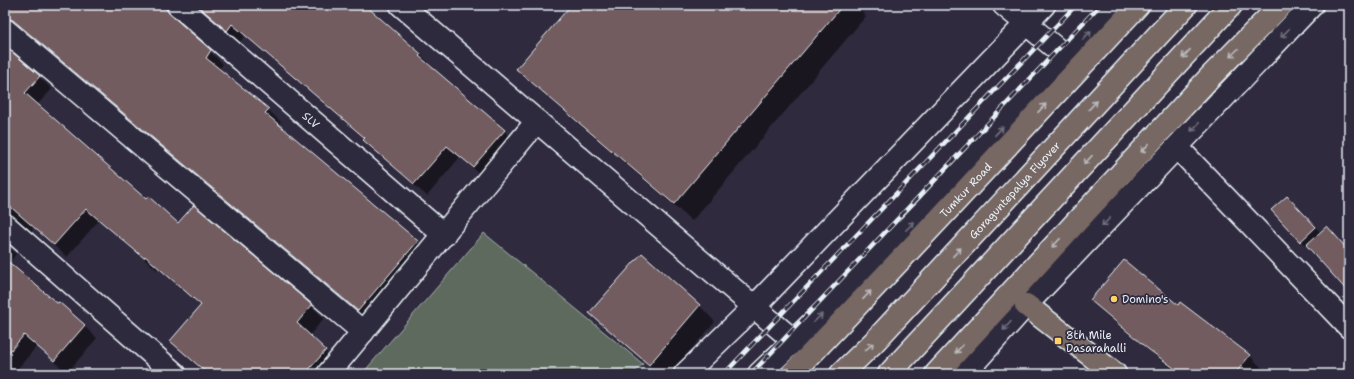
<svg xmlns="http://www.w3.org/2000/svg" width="1354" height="379" font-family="'Shantell Sans',sans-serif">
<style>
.green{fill:#5e6a5f;stroke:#a3aeac}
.shadow{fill:#0007}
.building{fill:#725c5f;stroke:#e8f1f8}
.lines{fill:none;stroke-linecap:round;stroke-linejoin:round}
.minor-casing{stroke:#e8f1f8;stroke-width:25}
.major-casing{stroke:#e8f1f8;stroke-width:25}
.highway-casing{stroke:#e8f1f8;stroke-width:25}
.minor{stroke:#2f2a3d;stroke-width:22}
.major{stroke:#776864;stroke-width:22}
.highway{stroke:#776864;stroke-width:22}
.rail-casing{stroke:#e8f1f8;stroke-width:4.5}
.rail{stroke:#2f2a3d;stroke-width:3;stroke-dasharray:9;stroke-linecap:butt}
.oneway{stroke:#70707e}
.oneway2{stroke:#bbbabd}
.poi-dot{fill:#ffd166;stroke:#2f2a3d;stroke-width:1.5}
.labels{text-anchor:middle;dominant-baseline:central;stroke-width:3.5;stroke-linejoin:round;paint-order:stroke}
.street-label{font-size:11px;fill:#e8f1f8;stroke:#2f2a3d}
.poi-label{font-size:11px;fill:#e8f1f8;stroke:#2f2a3d;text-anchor:start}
</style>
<rect width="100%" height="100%" fill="#2f2a3d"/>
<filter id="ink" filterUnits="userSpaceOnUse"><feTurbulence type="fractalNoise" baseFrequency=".025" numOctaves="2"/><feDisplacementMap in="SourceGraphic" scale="8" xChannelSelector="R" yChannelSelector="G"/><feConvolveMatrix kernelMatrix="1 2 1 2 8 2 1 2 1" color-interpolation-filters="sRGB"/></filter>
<g filter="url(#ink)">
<path class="green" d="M484,233L643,364L632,374H362Z"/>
<path class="shadow" d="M5,5H194L178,16V22L223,64L219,69L268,110L281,122L278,125L417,241L430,254L371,323L27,33L20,30L5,40Z
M194,5H363L420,54L433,67L432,68L504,131L517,143L486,179L460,157L427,196L377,153L365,140L366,139L245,35L240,42L200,8Z
M572,5H855L866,16L692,221L536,87L518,69Z
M5,41L6,48L39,77L52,89L37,105L146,200L178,224L311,306L324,318L309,336L338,363L329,374H206L171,341L202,306L158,268L157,270L99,220L67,257L34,228L31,232L21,225L5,236Z
M1299,209L1321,233L1327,228L1349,251V292L1314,252L1313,254L1272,210Z
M5,237L6,243L16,254L9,264L84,326L97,338L67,373L37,346L13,374H5Z
M642,255L700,306L715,322L670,374H658L607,329L591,313Z
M1091,300L1249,355L1266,372L1265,374H1178L1108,317Z"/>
<path class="building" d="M5,5H166V9L170,14L211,50L206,58L269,109L265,113L418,241L358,311L13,20L5,18Z
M197,5H365L421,54L419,56L505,130L473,167L447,146L414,184L363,140L365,138L232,24L227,31Z
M571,5H843L674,204L516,69Z
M5,46L40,76L25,93L146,199L148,196L178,223L194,205L312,305L297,323L326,350L305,374H208L170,341L201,305L145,256L144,258L86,209L54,245L5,202Z
M1287,196L1316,227L1300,242L1271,210Z
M1327,226L1349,251V293L1306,245Z
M642,253L700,305L649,365L589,313Z
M5,259L57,303L59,302L85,325L54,361L24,335L5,357Z
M1124,260L1178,305L1180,302L1250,355L1235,374H1182L1148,349L1090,300Z"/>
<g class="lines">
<defs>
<g id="minor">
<path id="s1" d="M178,5L444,235"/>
<path d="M401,5L794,341"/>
<path d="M1004,5L1077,66"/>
<path d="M5,30L363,332"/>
<path d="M1177,147L1349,327"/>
<path d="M5,225L175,374"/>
<path d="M328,374L537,121"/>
<path d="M685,374L754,307L1044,5"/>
<path d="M759,374L827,309L929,206L1115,5"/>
<path d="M964,374L1026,305L1312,5"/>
</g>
<path id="major" d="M1026,305L1115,374"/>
<g id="highway">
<path id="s2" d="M792,374L937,221L1138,5"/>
<path id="s3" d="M841,374L874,342L1186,5"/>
<path d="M889,374L1231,5"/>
<path d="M936,374L1211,76L1281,5"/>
</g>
</defs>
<use href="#minor" class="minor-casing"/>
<use href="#major" class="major-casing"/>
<use href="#highway" class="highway-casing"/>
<use href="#minor" class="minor"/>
<use href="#major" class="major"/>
<use href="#highway" class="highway"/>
<defs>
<path id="rail" d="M724,374L1076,5
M751,374L1100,5"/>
</defs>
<use href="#rail" class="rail-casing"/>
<use href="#rail" class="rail"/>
</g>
<defs><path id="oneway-shaft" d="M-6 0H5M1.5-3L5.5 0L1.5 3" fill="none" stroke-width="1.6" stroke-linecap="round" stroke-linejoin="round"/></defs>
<g class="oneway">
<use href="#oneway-shaft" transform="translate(1285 33) rotate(134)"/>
<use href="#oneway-shaft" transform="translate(1087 35) rotate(-47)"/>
<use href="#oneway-shaft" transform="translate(1195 127) rotate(134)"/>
<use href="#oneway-shaft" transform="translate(999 131) rotate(-47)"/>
<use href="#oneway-shaft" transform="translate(1106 222) rotate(134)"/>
<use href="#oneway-shaft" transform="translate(910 226) rotate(-45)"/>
<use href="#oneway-shaft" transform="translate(818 318) rotate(-44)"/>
<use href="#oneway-shaft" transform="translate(1007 326) rotate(132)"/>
</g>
<g class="oneway2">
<use href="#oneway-shaft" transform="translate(1234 53) rotate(135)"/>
<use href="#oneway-shaft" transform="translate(1186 54) rotate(133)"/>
<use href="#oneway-shaft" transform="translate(1093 105) rotate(-47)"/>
<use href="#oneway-shaft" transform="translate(1042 108) rotate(-47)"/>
<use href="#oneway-shaft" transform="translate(1145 148) rotate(133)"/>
<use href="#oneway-shaft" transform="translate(1088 160) rotate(133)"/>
<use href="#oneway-shaft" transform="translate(1056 243) rotate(133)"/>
<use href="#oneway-shaft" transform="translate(957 252) rotate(-47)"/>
<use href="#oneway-shaft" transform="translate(867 295) rotate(-47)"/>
<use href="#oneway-shaft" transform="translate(869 347) rotate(-44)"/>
<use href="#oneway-shaft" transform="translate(959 349) rotate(133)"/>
</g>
</g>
<g class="poi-dot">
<circle cx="1114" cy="299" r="4"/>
<rect x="1054" y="337" width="8" height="8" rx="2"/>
</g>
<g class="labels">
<g class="street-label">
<text stroke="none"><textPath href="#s1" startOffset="176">SLV</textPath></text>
<text stroke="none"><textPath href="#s2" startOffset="253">Tumkur Road</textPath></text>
<text stroke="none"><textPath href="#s3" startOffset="253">Goraguntepalya Flyover</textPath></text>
</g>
<g class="poi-label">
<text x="1122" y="299">Domino's</text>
<text x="1066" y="335">8th Mile<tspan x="1066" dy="13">Dasarahalli</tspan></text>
</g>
</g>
<rect width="1354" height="379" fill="none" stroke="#2f2a3d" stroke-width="20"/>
<rect x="10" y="10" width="1334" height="359" fill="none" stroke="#e8f1f8" stroke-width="1.5" filter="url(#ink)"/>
</svg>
